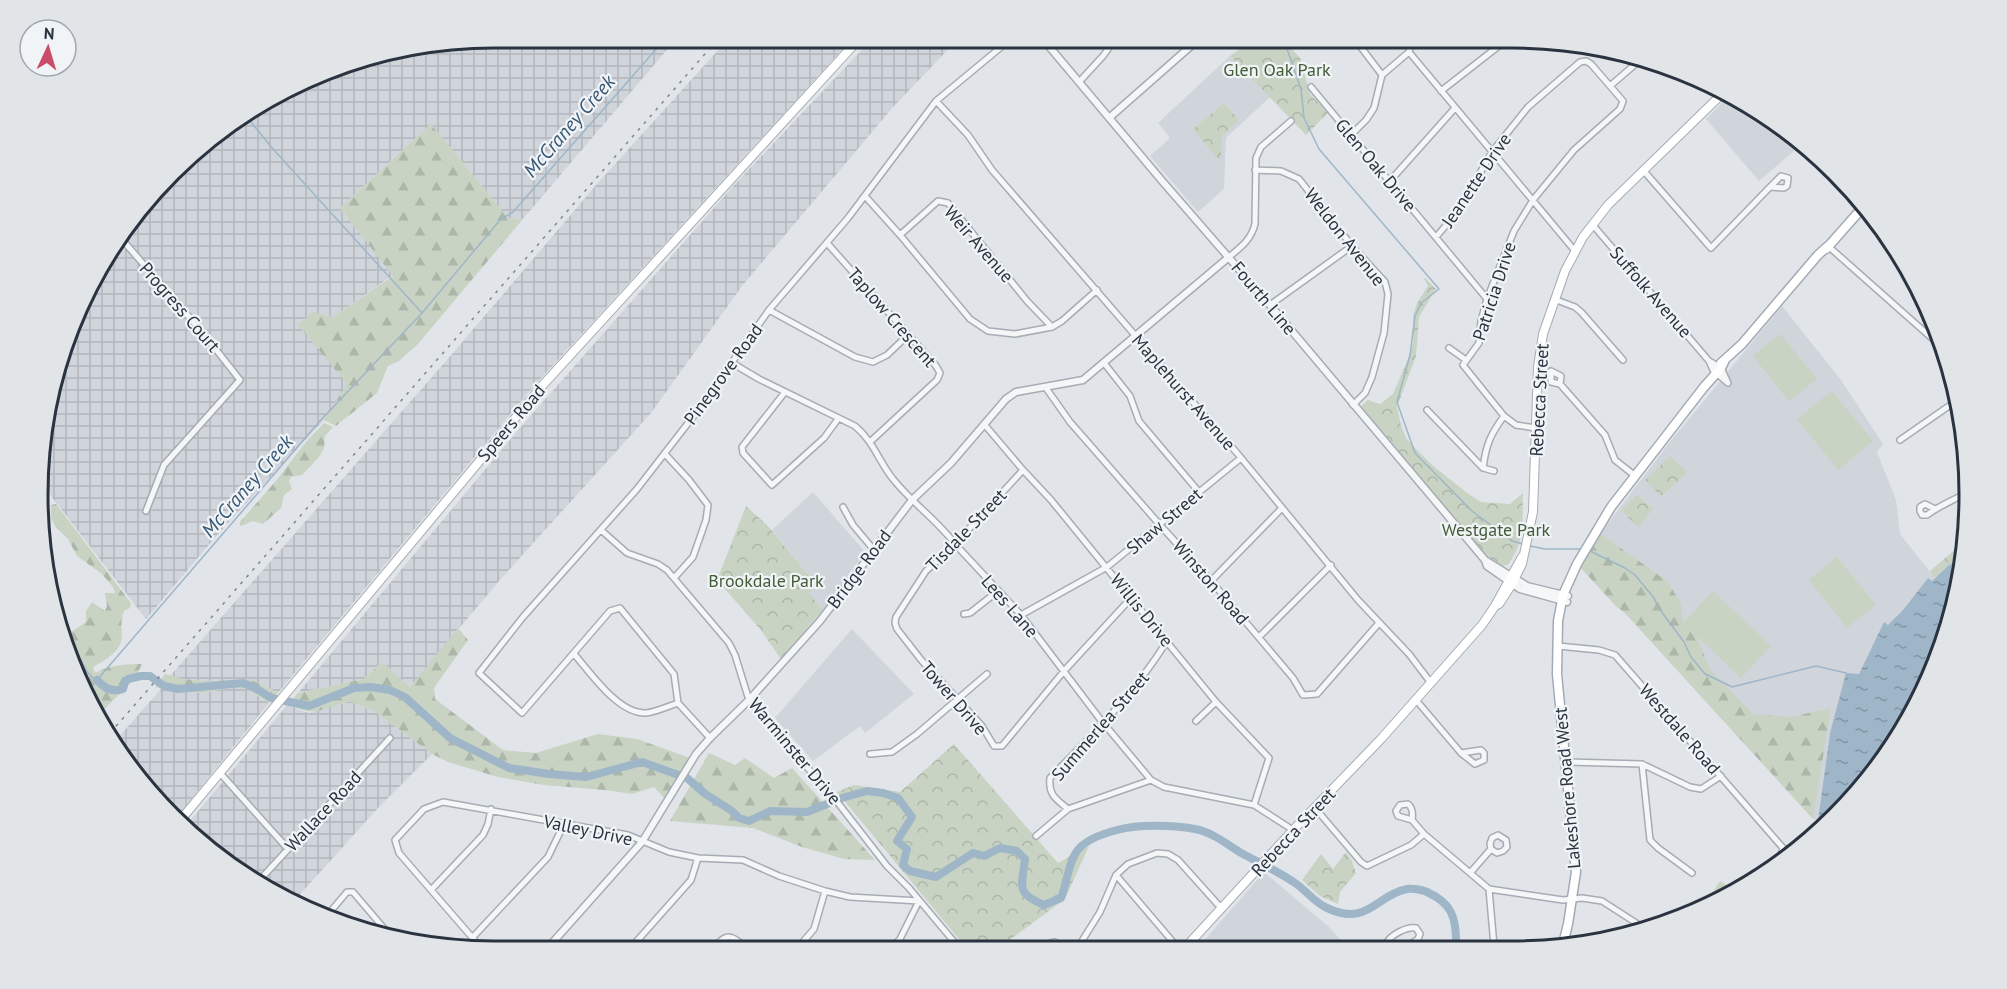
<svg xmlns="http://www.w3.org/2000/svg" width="2007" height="989" font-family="'PT Sans',sans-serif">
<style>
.built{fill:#d0d5db}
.industrial{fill:url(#industrial-grid)}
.forest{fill:url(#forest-firs)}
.park{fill:url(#park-crowns)}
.garden{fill:#c8d3c3}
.water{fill:url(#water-ripples)}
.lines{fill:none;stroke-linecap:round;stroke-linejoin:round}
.stream{stroke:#9eb6c8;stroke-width:1.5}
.river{stroke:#9eb6c8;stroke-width:8}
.minor-casing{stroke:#a6acb3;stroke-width:8}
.tertiary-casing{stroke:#a6acb3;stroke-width:9}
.secondary-casing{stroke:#a6acb3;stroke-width:10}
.primary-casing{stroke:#a1abb5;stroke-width:11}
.minor{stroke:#f4f6f8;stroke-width:5}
.tertiary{stroke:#f4f6f8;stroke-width:6}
.secondary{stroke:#fff;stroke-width:8}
.primary{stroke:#fff;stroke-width:8}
.rail{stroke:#7b8692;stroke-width:1.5;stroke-dasharray:3 6;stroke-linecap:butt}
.labels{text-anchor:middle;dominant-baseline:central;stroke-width:4.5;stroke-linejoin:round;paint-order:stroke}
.park-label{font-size:18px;fill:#425c38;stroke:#f1f4f7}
.street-label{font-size:18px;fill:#2a3441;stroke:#f1f4f7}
.water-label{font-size:20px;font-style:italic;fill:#365673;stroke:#f1f4f7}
.rim{fill:none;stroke:#2a3441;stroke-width:3}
</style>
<defs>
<pattern id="industrial-grid" width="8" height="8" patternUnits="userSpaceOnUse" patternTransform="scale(1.5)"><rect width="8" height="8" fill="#d0d5db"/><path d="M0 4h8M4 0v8" fill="none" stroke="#b3b7bd"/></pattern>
<pattern id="forest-firs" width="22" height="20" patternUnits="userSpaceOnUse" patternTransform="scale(1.5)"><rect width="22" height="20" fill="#c8d3c3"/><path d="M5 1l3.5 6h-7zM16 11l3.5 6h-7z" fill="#acb6a9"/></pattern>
<pattern id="park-crowns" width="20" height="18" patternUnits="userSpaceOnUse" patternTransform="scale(1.5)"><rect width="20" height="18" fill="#c8d3c3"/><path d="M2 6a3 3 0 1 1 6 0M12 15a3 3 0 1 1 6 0" fill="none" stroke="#acb6a9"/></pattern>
<pattern id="water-ripples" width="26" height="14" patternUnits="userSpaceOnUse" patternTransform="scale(1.5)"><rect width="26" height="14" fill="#9eb6c8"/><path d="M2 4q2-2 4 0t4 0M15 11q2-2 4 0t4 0" fill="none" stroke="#8195a4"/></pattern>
</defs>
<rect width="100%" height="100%" fill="#e1e5e9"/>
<path class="built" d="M1230,56L1270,97L1226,138L1224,189L1198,212L1150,156L1170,138L1158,123Z
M1730,95L1767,115L1802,144L1759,181L1706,119Z
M1782,306L1841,380L1883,444L1877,452L1896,500L1900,534L1935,578L1932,581L1928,578L1903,610L1888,626L1884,623L1830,733L1818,820L1813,819L1625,613L1616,606L1579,566L1599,535L1670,442Z
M813,492L865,552L823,610L809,593L817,585L772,530Z
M852,629L914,694L865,733L860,726L813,761L775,718Z
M1264,872L1329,927L1348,948L1209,949L1203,942Z"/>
<path class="industrial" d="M495,38H677L523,219L508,218L431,124L340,208L393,275L332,318L347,385L324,420L224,527L146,619L44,487L46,405L72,319L114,241L216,132L347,62Z
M729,38H853L533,387L278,693L250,679L209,681L182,679L170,676L453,353L597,184Z
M873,38H959L894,106L742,286L651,413L498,582L410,687L382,662L364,679L298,693L519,429L736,183Z
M236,687L247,689L269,703L174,820L116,740L161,689L176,692L183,691L200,693Z
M350,701L377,713L432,754L378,808L293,902L240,874L184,828L289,703L299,710L309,713Z"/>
<path class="forest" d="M431,124L508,218L523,219L418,344L399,361L388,366L377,393L336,426L324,420L347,384L298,325L313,312L333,317L393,276L340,208Z
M324,423L333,427L325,436L324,448L319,457L302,475L291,477L289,481L292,489L284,495L281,508L263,524C248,519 254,522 240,526V522L275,482L306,442Z
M56,504L131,603L130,608L124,611C121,621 121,625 122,635C122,652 105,660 93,667L95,673C110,665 125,664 142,664C132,687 121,691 105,709L94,702L83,691L65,631H73L86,622V611L92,602L105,611L107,606L105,593H115L113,587L102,574L77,556L68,539L55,526L51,518V505Z
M1599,535L1604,536L1668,582L1681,604L1683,625L1693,627L1710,670L1753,714L1791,717L1831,708L1813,819L1625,613L1616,606L1579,566Z
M458,628L468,640L434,688L435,699L503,750L536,753L598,734L637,739L690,758L665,799L654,787L632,794L605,790L544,785L498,777L448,762L432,754L377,713L350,701C325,708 311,719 289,703L298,693L364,679L382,662L410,687Z
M165,674L182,679L209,681L250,679L278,693L269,703L247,689L236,687L200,693L183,691L176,692L155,687Z
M709,753L735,765L745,758L774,778L792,768L875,860L844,859L802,847L753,828L670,821Z"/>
<path class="park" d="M1252,38H1282L1300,58L1310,94L1328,113L1306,135L1230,56L1253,39Z
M1224,103L1239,120L1222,136L1221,159L1217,158L1193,129Z
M1425,278L1436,289L1419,317L1416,356L1397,407L1401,425L1406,438L1416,449L1432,465L1467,493L1481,502L1510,504L1523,493C1522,525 1526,538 1508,565L1500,566L1483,552L1361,406L1368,400L1380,404L1393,394L1408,359L1413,343V316L1417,303L1428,286L1424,279Z
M1670,456L1686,471V473L1661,497L1645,480Z
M1637,495L1653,509L1638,527L1621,510Z
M746,506L769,527L817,585L809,593L823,610L781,659L760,629L717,580Z
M1965,541L1963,557L1949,565L1935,578L1930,571Z
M954,744L1058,863L1089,846L1065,899L996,950H968L837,792L854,785L900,792Z
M1346,852L1352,861L1356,873L1340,892L1338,904L1320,896L1302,880L1321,854L1333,869Z
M1720,881L1734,890L1702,908Z"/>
<path class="garden" d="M1780,334L1817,379L1789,401L1753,356Z
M1832,391L1873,441L1838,470L1797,419Z
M1837,557L1876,605L1847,628L1809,580Z
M1713,591L1771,646L1741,678L1683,623Z"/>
<path class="water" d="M1963,557L1961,584L1935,670L1875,772L1821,827L1818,820L1830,733L1846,673L1859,674L1884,622L1888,625L1903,610L1928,578L1932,581L1949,565Z"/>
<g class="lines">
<path class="stream" d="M1278,38L1285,43L1301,89L1304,118L1319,149L1439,289L1421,303L1415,316L1410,355L1397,402L1415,453L1472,511L1512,541L1523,544
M422,313L500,220L513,212L666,38
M1530,546L1545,549H1581
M1590,551L1625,568L1635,575L1654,598L1658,607L1684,642L1691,657L1705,674L1718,680L1732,687L1816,666L1846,673
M70,647C84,654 81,673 97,680L319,422L422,313L273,149L246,116"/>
<path class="river" d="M97,680C104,688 112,693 123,689L125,682L128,679L141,676H150L164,686L178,689L243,683L257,689L271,698L309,706L354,688L370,687L390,690L405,697L450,738L509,768L549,774L586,777L642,762L687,778L704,793L732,811L739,818L749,821L770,811L807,812L842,798L867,791L883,793L898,798L912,817L897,841L907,849L903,865L910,871L936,877L973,853L984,856L1000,848L1017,851L1025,859C1022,886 1015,893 1044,905L1061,898C1066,886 1069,863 1075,854C1083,840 1102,834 1117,830C1139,824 1172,825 1195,829C1212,832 1228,845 1243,854C1260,863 1279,872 1295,883C1307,891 1314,902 1327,908C1368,927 1376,895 1407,889C1413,888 1424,890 1429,893C1451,903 1456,918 1456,940"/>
<defs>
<path id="minor" d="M1180,38L1189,48
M1354,38L1382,75
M1409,52L1575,251
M1080,81L1103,56L1116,38
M1610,86L1639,61H1651
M1311,87L1487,299
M1441,91L1509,38
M936,101L968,135L992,170L1237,453L1358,600L1409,654L1431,683
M1350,136L1366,120L1374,108L1382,75L1409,52L1413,38
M1817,159L1826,167L1837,173
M1255,170L1281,171L1299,179L1352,246L1385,282L1388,294L1384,333L1372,377L1365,393L1353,405
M1643,170L1711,248L1770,187
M1781,176L1788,178L1787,186L1784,188L1770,187Z
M1389,182L1455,108
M1851,189L1853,192
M865,196L900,235L970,319L988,331L1015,334L1052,327L1062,321L1097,290
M1592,224L1709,361L1713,370L1728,383L1721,368L1709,361
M900,235L938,201L948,203L1027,301L1052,327
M119,236L203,333L240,380L164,465L146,511
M1436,237L1459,210L1492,152L1528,107L1580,62L1586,61L1591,64L1623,101L1620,109L1574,150L1533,200L1514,231L1487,299L1481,321L1479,343L1463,365L1504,416L1516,425L1536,428
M827,243L936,366L940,373L937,380L871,441
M1828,246L1943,348
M1229,257C1241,247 1251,240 1255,224L1256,158L1261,147L1291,121
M1554,299L1575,307L1581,312L1623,360
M1270,305L1352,246
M769,310L855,357L873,362L887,355L908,335
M1449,348L1466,360
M732,363L759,379L855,426C874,442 878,460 893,479C912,503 937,520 955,544L1021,615L1100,719L1151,780L1164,787L1254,805L1293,830
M1104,363L1130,396L1139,421L1199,492
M1560,384L1561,376L1551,371V382L1560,384L1605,435L1615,460L1634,475
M1046,388L1070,422L1160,525L1211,581L1293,678L1303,695L1317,694L1379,623
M785,392L742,447L743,453L772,485L824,438L838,419
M1427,410L1483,468L1494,471
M984,424L1023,470L1051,500L1216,702L1269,758L1254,805
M1900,440L1959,399
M665,454L689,480L708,505L706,520L693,557L675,577
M1483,468C1486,445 1490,435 1504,416
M1023,470L955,544L926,571L896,617L895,623L897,629L922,661L982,726L994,746H1002L1064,671L1132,597
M843,507L853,525L874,550
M1935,509L1925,504L1920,507V511L1922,515H1927C1940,505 1955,500 1969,491
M601,530L627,553L658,564L667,570L729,643L735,655L749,700L838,803L887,866L909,888L961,950
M1211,581L1282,508
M964,614L970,613L998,591
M1021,615L1107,567L1241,458
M1259,637L1331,565
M1558,646L1599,650L1615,655L1783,848L1792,856
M574,654C591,673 618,714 646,713C656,712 669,706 678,703
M1416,700L1461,753L1475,764L1484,760V753L1481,750L1461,753
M1196,721L1216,702
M710,738L678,703L674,674L620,608L610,611L522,713L479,673L523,617L637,489L699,409L769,310L848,218L936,101L1012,38
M870,754L892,752L917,734L987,674
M1567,762L1642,764L1690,787L1701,789L1721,776
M1642,764L1650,840L1658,848L1692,873
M220,773L288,849
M1315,808L1361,862L1367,866L1411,845L1424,834
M1068,809C1056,799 1048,795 1050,778C1093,734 1135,693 1167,641
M1412,820C1413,814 1413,808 1408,804L1400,805L1396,811L1398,816L1412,820L1424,834L1489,889L1563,900L1582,898L1602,901L1644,928
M1036,836L1068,809L1151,780
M1778,864L1783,848
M1470,873L1491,849L1490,844L1492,838L1498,835L1506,840L1507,847L1503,851L1497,853L1491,849
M1116,875L1179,949
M257,883L390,738
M1489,889L1494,946
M431,890L483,835L488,824L491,809
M325,918L347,892H353L393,939
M472,938L548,857L564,824
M1389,948L1386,944C1390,935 1407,926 1416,928L1420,934L1418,939L1405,948
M1046,949L1050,943L1055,942L1070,949
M1077,949L1100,912L1116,875L1128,864L1157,853L1168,854L1178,860L1222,909
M483,950L399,853L395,840L424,809L443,802L628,835L669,852L698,858L743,860L779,876L825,891L850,897L919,901
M796,950L814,929L825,891
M890,950L900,939L919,901
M628,951L691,880L698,858
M711,951C727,932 731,933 748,951"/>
<path id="tertiary" d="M1042,38L1163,182L1270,305L1485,560L1487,566L1520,589L1567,602
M1109,118L1200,38
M1485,560L1527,586L1568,596
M545,951L642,842L696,754L710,738L749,700L820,621L912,500L951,463L1006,399L1016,392L1083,380L1229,257"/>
<path id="secondary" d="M1495,606L1499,604L1512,584L1522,564L1533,512L1538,367L1543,334L1565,271L1583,237L1608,205L1724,92
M178,823L542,386L860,38
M1184,949L1297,826L1381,739L1482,625L1495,606L1522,557"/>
<path id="primary" d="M1826,249L1864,206
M1721,363L1742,344L1818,255L1828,246
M1562,948L1568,924L1576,872L1557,674L1558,621L1563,595L1577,564L1611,507L1704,387L1721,368L1724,362"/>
</defs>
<use href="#minor" class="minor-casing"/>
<use href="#tertiary" class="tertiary-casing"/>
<use href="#secondary" class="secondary-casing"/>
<use href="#primary" class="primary-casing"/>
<use href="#minor" class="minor"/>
<use href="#tertiary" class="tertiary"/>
<use href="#secondary" class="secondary"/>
<use href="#primary" class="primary"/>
<path class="rail" d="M110,733L719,38"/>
</g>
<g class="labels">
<g class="park-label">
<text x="1277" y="69">Glen Oak Park</text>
<text x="1496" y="529">Westgate Park</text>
<text x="766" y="580">Brookdale Park</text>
</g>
<g class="street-label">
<text transform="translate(1376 165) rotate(50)">Glen Oak Drive</text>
<text transform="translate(1476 180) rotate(-56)">Jeanette Drive</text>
<text transform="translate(1345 237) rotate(52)">Weldon Avenue</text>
<text transform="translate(979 244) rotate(49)">Weir Avenue</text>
<text transform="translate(1494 291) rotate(-72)">Patricia Drive</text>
<text transform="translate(1651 292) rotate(49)">Suffolk Avenue</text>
<text transform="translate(1264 298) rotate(50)">Fourth Line</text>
<text transform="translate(180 307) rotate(49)">Progress Court</text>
<text transform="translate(892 317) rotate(49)">Taplow Crescent</text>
<text transform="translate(723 374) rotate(-54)">Pinegrove Road</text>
<text transform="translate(1184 392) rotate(49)">Maplehurst Avenue</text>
<text transform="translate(1539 400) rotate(-87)">Rebecca Street</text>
<text transform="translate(511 423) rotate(-50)">Speers Road</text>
<text transform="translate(1164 521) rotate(-40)">Shaw Street</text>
<text transform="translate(966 530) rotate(-46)">Tisdale Street</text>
<text transform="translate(859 569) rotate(-53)">Bridge Road</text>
<text transform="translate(1211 582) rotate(49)">Winston Road</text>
<text transform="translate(1010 606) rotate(49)">Lees Lane</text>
<text transform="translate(1142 610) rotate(51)">Willis Drive</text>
<text transform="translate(954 698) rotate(49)">Tower Drive</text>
<text transform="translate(1100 726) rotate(-49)">Summerlea Street</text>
<text transform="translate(1680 729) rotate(49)">Westdale Road</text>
<text transform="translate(795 751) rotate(50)">Warminster Drive</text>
<text transform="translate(1567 788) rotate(-95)">Lakeshore Road West</text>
<text transform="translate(323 811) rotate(-47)">Wallace Road</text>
<text transform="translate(588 830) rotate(12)">Valley Drive</text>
<text transform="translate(1293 832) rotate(-47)">Rebecca Street</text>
</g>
<g class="water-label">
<text transform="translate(569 126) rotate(-49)">McCraney Creek</text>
<text transform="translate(247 486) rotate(-49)">McCraney Creek</text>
</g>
</g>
<path d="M0 0H2007V989H0ZM494 48H1513A446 446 0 0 1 1959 494V495A446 446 0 0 1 1513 941H494A446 446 0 0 1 48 495V494A446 446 0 0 1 494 48Z" fill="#e1e5e8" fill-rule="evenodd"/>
<path class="rim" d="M494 48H1513A446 446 0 0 1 1959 494V495A446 446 0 0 1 1513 941H494A446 446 0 0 1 48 495V494A446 446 0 0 1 494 48Z"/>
<g transform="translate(48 48) rotate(4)"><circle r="28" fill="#f1f4f7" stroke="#a1a7ae" stroke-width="1.5"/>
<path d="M0-4.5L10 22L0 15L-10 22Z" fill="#c94c68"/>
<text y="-9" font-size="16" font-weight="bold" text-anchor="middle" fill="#2a3441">N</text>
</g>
</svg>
